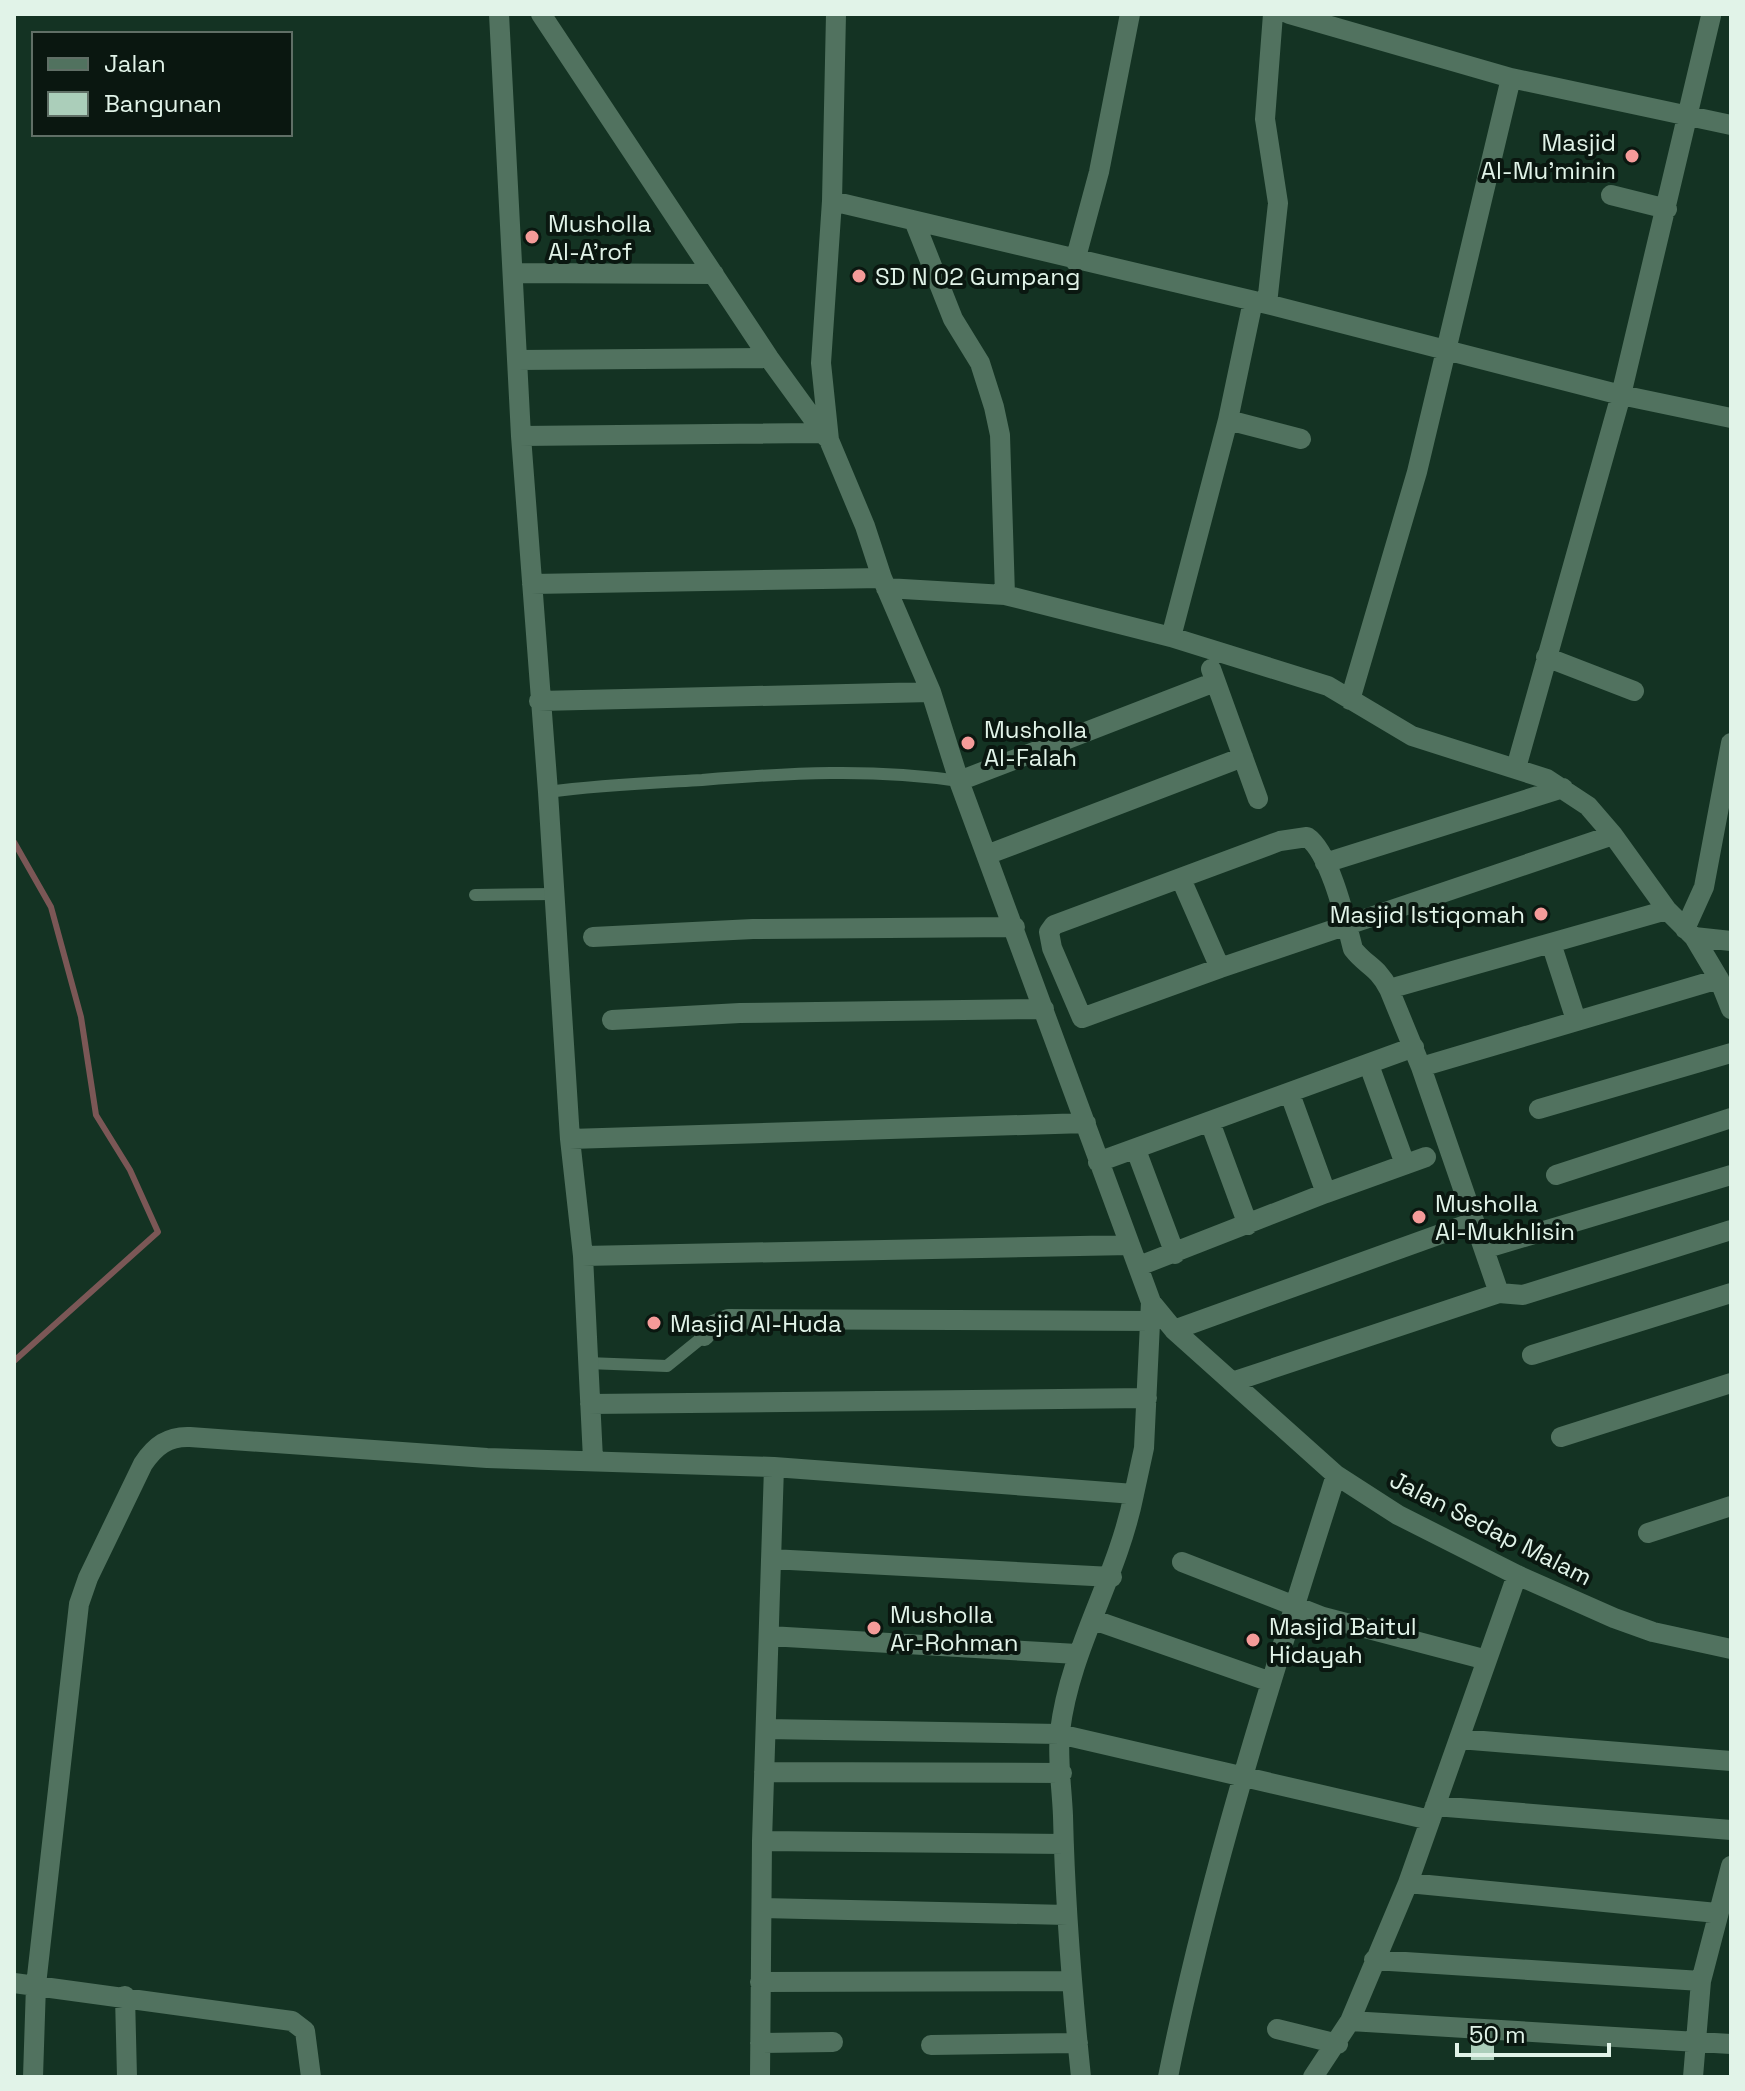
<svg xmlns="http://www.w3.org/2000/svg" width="1745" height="2091" font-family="'Space Grotesk',sans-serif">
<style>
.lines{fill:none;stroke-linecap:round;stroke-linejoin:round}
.stream{stroke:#7b5756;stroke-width:6}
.building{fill:#abceba}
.service{stroke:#51725f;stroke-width:12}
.minor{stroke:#51725f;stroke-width:20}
.poi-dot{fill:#f59b99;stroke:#0a1710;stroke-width:3}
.labels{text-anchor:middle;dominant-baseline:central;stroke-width:8;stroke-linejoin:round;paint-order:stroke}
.poi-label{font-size:24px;fill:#e1f3e8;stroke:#0a1710;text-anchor:start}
.street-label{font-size:24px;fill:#e1f3e8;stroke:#0a1710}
</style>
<rect width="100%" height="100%" fill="#143323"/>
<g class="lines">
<path class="stream" d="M14,842L51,907L81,1017L96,1115L130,1170L158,1232L14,1361"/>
</g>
<path class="building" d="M1471,2041L1494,2043V2060H1471Z"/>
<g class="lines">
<path class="service" d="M548,792C600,785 650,783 702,780C789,773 872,768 959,781
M475,895L554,894
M587,1363L667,1366L704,1336"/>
<path class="minor" d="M499,14L521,436L548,792L570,1139L583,1256L593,1459
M541,14L769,358L827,438
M1289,14L1511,78L1731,125
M1611,195L1667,209
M832,201L1267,304L1621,395L1731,418
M915,223L953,319L980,363L994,407L1000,435L1005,595
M1075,261L1099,172L1130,14
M515,273L714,274
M1267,304L1278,203L1265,119L1273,14
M519,360L769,358
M1228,420L1301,439
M521,436L822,433
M532,584L882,578
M886,588L1005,595L1171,637L1328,686L1412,736L1547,779L1588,806L1613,835L1667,910L1694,937L1719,979L1731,1009
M1171,637L1228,420L1253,301
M1546,657L1634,691
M1211,669L1258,799
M1350,700L1417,472L1511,78
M539,701L931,692
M1516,768L1621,395L1711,16
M959,781L1215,682
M989,854L1243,757
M1325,863L1563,788
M1181,879L1220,968L1613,835
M1685,929L1704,887L1731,743
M593,937L753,929L1015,927
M1694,937L1731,941
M1551,943L1576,1020
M1220,968L1082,1018L1052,948L1049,932L1054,925L1280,841L1307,837C1330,852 1346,922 1353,949C1366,966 1377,966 1389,989
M1719,979L1421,1067L1499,1293L1523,1295L1731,1230
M612,1020L740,1013L1044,1009
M1369,1065L1405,1164
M1421,1067L1389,989L1667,910
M1290,1094L1326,1193L1426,1157
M1539,1109L1731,1053
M1210,1122L1248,1225
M570,1139L1086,1123
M1136,1150L1175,1254
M1098,1162L1414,1047
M1556,1175L1731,1118
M1484,1249L1731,1175
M583,1256L1130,1245
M1139,1266L1326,1193
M1151,1302L1174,1330L1336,1475L1398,1515L1517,1575L1614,1618L1653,1632L1731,1649
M1174,1330L1474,1222
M704,1336L713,1325L728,1319L1151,1321
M1532,1355L1731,1293
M1232,1382L1499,1293
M590,1404L1147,1398
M1561,1437L1731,1383
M1648,1533L1731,1506
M771,1559L1112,1577
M1182,1562L1323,1617L1487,1660
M1094,1620L1271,1682
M769,1636L1077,1654
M766,1729L1059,1734L1430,1820
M1459,1739L1731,1761
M764,1772L1062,1773
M1435,1806L1731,1830
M762,1841L1064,1844
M1408,1883L1717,1913
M762,1908L1067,1915
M1374,1960L1701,1981
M760,1982L1071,1981
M14,1983L292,2021L305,2031L311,2077
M125,1996L127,2077
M1350,2021L1731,2044
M1277,2029L1338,2044
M760,2043L833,2042
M931,2045L1078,2043
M33,2077L36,1985L79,1604L88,1578L143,1464C155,1446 168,1436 190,1437L487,1458L774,1467L1134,1494L1144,1448L1151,1302L959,781L931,692L882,578L865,526L829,440L821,363L832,201L836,14
M760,2077L762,1841L774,1467
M1081,2077C1072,1990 1065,1904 1063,1816C1062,1789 1057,1758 1060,1731C1070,1648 1117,1579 1134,1494
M1168,2077C1209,1872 1273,1674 1336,1475
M1313,2077L1350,2021L1408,1883L1517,1575
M1693,2077L1701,1981L1731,1866"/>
</g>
<g class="poi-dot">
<circle cx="1632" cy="156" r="8"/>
<circle cx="532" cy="237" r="8"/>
<circle cx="859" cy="276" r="8"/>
<circle cx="968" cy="743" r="8"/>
<circle cx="1541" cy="914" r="8"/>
<circle cx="1419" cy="1217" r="8"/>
<circle cx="654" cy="1323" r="8"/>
<circle cx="874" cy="1628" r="8"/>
<circle cx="1253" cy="1640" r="8"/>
</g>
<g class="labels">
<g class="poi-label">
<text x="1616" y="142" text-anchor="end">Masjid<tspan x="1616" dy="28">Al-Mu'minin</tspan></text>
<text x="548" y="223">Musholla<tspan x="548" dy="28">Al-A'rof</tspan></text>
<text x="875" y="276">SD N 02 Gumpang</text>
<text x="984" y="729">Musholla<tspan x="984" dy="28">Al-Falah</tspan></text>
<text x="1525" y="914" text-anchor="end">Masjid Istiqomah</text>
<text x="1435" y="1203">Musholla<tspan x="1435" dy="28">Al-Mukhlisin</tspan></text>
<text x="670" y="1323">Masjid Al-Huda</text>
<text x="890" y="1614">Musholla<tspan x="890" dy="28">Ar-Rohman</tspan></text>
<text x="1269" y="1626">Masjid Baitul<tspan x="1269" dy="28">Hidayah</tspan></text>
</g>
<g class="street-label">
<text transform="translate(1491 1528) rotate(27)">Jalan Sedap Malam</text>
</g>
</g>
<rect width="1745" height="2091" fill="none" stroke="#e1f3e8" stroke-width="32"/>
<rect x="32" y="32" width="260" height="104" fill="#0a1710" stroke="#606f66" stroke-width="2"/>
<rect x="48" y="58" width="40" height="12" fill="#51725f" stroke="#606f66" stroke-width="2"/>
<text x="104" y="72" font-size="24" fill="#e1f3e8">Jalan</text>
<rect x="48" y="92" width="40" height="24" fill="#abceba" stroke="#606f66" stroke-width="2"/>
<text x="104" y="112" font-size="24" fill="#e1f3e8">Bangunan</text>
<path d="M1457 2043v12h152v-12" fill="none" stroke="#e1f3e8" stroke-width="4"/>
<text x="1469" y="2043" font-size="24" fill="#e1f3e8" stroke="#0a1710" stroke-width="6" paint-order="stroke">50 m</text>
</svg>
